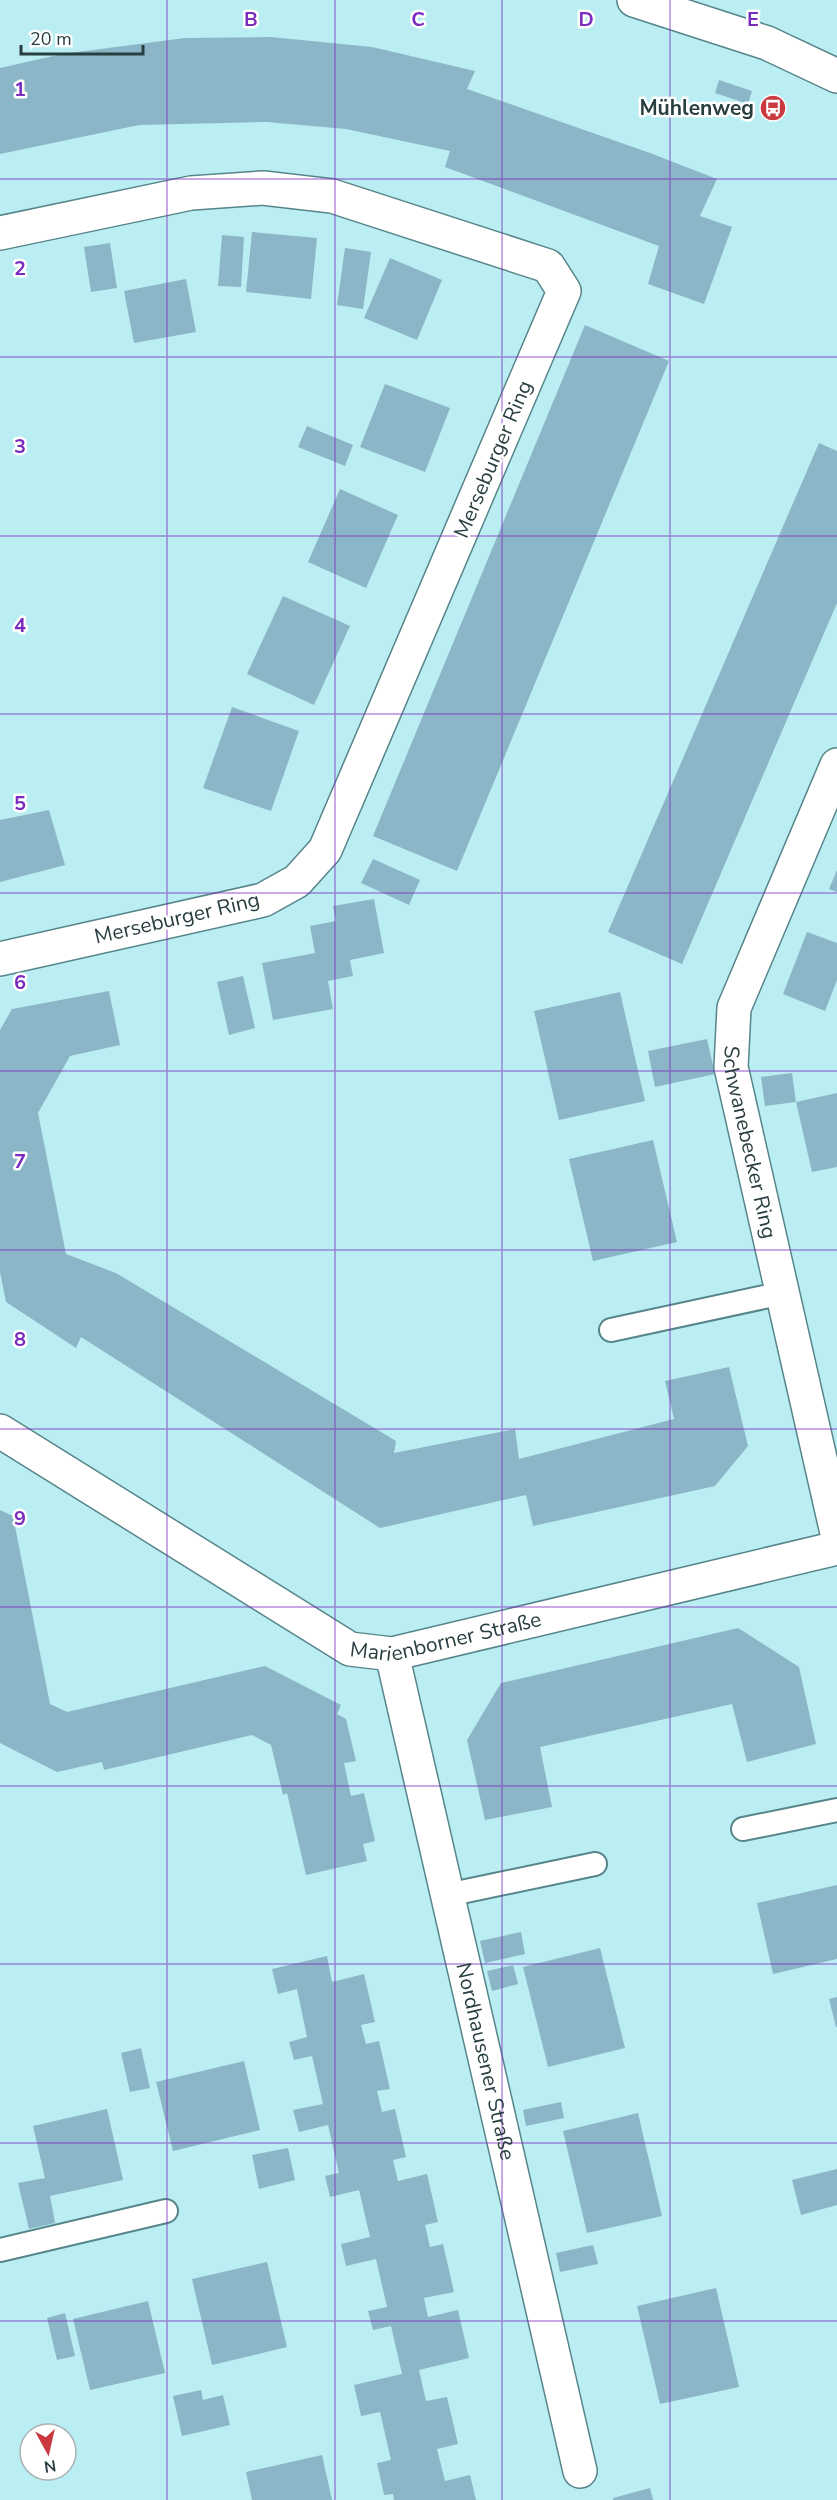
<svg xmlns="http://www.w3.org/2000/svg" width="837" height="2500" font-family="'Nunito Sans',sans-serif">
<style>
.building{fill:#8bb6c7}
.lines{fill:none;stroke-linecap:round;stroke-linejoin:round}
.lane-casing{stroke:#56858a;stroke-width:26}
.street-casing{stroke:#56858a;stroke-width:36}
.secondary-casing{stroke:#56858a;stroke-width:36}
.lane{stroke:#fff;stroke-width:22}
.street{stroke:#fff;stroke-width:33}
.secondary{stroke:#fff;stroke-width:33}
.grid{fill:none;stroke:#7b2cbf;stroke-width:1.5;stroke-opacity:0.55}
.labels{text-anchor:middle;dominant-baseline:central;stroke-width:5;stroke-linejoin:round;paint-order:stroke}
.poi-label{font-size:21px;font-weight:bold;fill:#293e40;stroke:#fff;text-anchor:end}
.street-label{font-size:21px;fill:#293e40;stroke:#fff}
.grid-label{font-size:20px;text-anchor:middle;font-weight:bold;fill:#7b2cbf;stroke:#fff;stroke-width:5;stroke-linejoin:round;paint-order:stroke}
</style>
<rect width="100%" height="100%" fill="#bbeef2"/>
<path class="building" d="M271,37L372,47L475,71L467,89L650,153L717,179L700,216L732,227L704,304L648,284L659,246L445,167L450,151L346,129L267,122L139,125L0,154V68L62,54L185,38Z
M719,80L752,91L748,104L715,93Z
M252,232L317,238L311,299L246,292Z
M222,235L244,237L241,287L218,286Z
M110,243L117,288L91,292L84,247Z
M345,248L371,252L363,309L337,305Z
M390,258L442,280L417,340L364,318Z
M186,279L196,332L134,343L124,291Z
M585,325L669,361L457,871L373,836Z
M385,384L450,408L425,472L360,447Z
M307,426L353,445L345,466L298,447Z
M819,443L837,451V603L682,964L608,932Z
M340,489L398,515L366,588L308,562Z
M283,596L350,626L314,705L247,674Z
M232,707L299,731L271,811L203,788Z
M49,810L65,865L0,882V820Z
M373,859L420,880L409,905L361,883Z
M837,870V892L829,889Z
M374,899L384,953L350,960L353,976L328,981L333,1009L273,1020L262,963L315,953L310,926L336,921L333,906Z
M807,932L837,943V980L825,1011L783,994Z
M243,976L255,1028L229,1035L217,982Z
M109,991L120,1045L70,1056L38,1113L66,1254L116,1273L396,1441L394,1453L515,1429L519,1459L674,1419L665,1381L729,1367L748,1446L715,1486L533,1526L526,1495L380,1528L81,1337L76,1348L6,1302L0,1272V1030L12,1009Z
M620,992L645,1101L559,1120L534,1011Z
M707,1039L715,1074L655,1087L648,1051Z
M792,1073L796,1102L765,1106L761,1077Z
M837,1093V1167L812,1172L796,1102Z
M653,1140L677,1242L593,1261L569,1159Z
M0,1510L13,1516L50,1704L67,1712L265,1666L341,1705L337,1714L346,1719L356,1761L344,1763L351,1796L364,1793L375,1841L363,1844L367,1861L306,1875L287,1793L283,1795L271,1745L252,1735L104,1770L102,1762L57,1772L0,1743Z
M738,1628L799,1667L816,1744L747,1762L732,1704L540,1747L552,1807L485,1820L467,1740L501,1683Z
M837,1885V1959L773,1974L757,1903Z
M521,1932L525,1954L485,1963L480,1941Z
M600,1948L625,2048L548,2067L523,1967Z
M327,1956L332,1982L364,1974L375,2022L361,2025L366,2044L379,2041L390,2089L377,2091L382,2112L395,2109L406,2157L393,2160L398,2181L427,2174L438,2222L425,2225L430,2247L443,2244L454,2292L424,2298L428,2317L458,2310L469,2358L419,2370L426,2401L447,2397L458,2444L437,2449L445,2481L470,2475L476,2500H394L393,2494L384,2495L377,2463L391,2460L380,2412L361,2416L354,2385L402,2374L391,2326L373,2330L368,2311L387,2307L376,2259L346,2266L341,2244L370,2237L359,2190L330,2197L325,2176L339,2173L328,2125L299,2132L293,2110L323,2104L312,2056L294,2060L289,2042L307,2037L297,1989L278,1994L272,1969Z
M513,1965L518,1984L492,1991L487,1971Z
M837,1997V2027H836L829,1999Z
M141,2048L150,2088L130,2092L121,2053Z
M244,2061L260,2130L173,2151L156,2082Z
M561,2102L564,2118L526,2126L523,2110Z
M107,2109L123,2180L50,2196L55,2223L29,2229L18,2183L45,2178L33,2126Z
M638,2113L662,2216L587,2233L563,2131Z
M288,2148L295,2180L259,2189L252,2155Z
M837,2169V2205L801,2215L792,2180Z
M593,2245L598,2264L560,2272L556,2253Z
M267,2262L287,2347L212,2365L192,2279Z
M716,2288L739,2387L660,2404L637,2306Z
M148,2301L165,2373L90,2390L73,2319Z
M65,2313L75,2356L57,2360L47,2318Z
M201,2390L203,2400L223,2395L230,2425L182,2436L173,2396Z
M322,2455L332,2500H252L246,2472Z
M650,2488L653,2500H613V2498Z"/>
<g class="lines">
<defs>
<path id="lane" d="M611,1330L783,1293
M743,1829L837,1810
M447,1895L595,1864
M0,2250L166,2211"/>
<g id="street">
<path d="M0,233L191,193L263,188L332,196L548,266L564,291L325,850L297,881L263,900L0,959"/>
<path id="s1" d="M837,765L734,1008L731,1067L837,1533"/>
<path id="s2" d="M0,1431L350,1649L392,1654L837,1548"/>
<path id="s3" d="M392,1654L580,2471"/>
</g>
<path id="secondary" d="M634,0L767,43L837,76"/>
</defs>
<use href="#lane" class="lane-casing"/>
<use href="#street" class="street-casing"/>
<use href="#secondary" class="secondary-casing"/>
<use href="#lane" class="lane"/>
<use href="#street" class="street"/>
<use href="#secondary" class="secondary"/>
</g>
<path class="grid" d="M167,0V2500M335,0V2500M502,0V2500M670,0V2500M0,179H837M0,357H837M0,536H837M0,714H837M0,893H837M0,1071H837M0,1250H837M0,1429H837M0,1607H837M0,1786H837M0,1964H837M0,2143H837M0,2321H837"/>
<defs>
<symbol id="bus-disc" viewBox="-11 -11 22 22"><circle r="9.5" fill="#c9393f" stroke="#fff"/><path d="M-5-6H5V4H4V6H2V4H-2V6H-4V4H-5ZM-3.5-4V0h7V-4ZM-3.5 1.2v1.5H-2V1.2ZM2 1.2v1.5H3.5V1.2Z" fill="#fff"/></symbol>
</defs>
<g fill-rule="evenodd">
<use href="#bus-disc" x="758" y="93" width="30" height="30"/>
</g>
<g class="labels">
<g class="poi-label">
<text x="754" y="108">Mühlenweg</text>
</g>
<g class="street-label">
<text transform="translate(493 459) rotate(-67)">Merseburger Ring</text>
<text transform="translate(177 918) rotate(-13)">Merseburger Ring</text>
<text stroke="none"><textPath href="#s1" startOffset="400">Schwanebecker Ring</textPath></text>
<text stroke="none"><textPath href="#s2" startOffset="510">Marienborner Straße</textPath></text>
<text stroke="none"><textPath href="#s3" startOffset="418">Nordhausener Straße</textPath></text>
</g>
</g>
<g class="grid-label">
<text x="251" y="26">B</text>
<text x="418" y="26">C</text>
<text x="586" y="26">D</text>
<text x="753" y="26">E</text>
<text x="20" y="96">1</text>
<text x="20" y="275">2</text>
<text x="20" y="453">3</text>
<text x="20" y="632">4</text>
<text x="20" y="810">5</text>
<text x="20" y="989">6</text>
<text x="20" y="1168">7</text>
<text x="20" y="1346">8</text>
<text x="20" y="1525">9</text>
</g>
<g transform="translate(48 2452) rotate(172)"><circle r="28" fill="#ffffff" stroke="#a9b2b3" stroke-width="1.5"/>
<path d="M0-4.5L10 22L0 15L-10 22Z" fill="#c9393f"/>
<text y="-9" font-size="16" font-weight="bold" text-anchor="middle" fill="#293e40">N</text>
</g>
<path d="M21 45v9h122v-9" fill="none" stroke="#293e40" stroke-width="3"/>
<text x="30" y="45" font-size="18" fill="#293e40" stroke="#ffffff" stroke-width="4.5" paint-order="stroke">20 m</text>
</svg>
